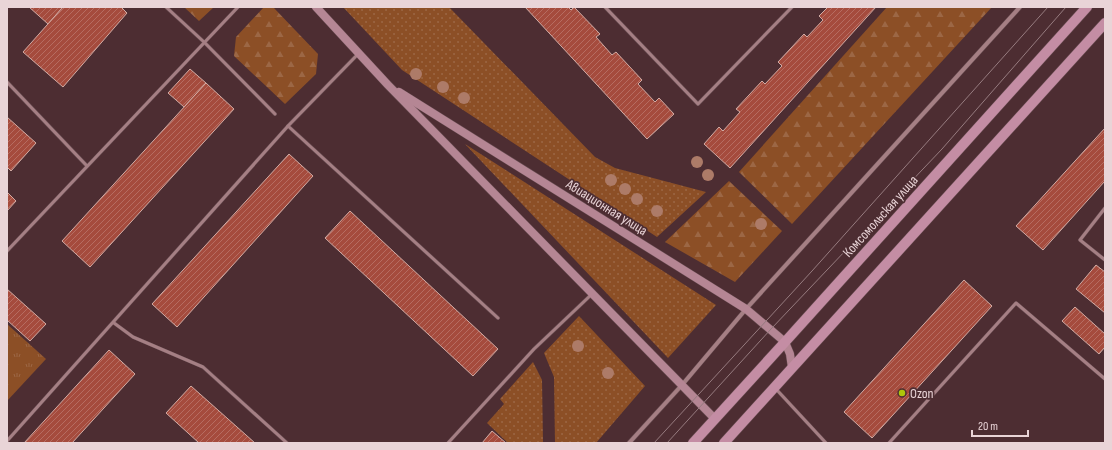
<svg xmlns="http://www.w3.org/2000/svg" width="1112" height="450" font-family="'Sofia Sans Condensed',sans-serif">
<defs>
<pattern id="grass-dots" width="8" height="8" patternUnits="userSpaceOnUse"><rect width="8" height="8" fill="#8c4f26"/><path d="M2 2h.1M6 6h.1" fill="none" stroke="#9c6745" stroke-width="1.8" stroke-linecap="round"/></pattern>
<pattern id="forest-firs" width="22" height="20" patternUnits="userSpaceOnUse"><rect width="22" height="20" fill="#8c4f26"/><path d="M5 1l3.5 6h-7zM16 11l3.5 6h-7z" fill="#9c6745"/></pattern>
<pattern id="park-tufts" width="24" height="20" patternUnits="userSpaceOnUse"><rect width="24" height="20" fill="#8c4f26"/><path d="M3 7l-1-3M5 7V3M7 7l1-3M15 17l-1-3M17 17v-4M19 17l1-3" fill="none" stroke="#9c6745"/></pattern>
<pattern id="building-hatch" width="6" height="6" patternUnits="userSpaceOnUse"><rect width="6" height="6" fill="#a54b3d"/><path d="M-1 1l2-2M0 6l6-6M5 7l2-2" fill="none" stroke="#b66c61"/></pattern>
</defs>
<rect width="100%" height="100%" fill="#4d2d32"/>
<g fill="url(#grass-dots)">
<polygon points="343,7 449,7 595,157 615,168 706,192 657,237 402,70"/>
<polygon points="465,144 716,305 668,358"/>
<polygon points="579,316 645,386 596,443 555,443 554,377 544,353"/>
<polygon points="533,362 542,380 543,443 508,443 487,423 504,404 500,399"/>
</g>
<g fill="url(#forest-firs)">
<polygon points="184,7 214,7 199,21"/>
<polygon points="264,7 273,7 318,54 316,74 285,104 234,56 236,37"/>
<polygon points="887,7 992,7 792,224 739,172"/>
<polygon points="729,181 782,231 735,282 665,242"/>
</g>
<polygon fill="url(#park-tufts)" points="7,324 46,359 7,401"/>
<g fill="url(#building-hatch)" stroke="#d2aba4">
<polygon points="29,7 63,7 48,24"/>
<polygon points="63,7 121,7 127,13 63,87 23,52"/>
<polygon points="525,7 568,7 571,10 574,7 600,34 596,37 612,55 616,52 642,80 638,84 655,102 659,98 674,114 647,139"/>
<polygon points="828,7 876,7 730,168 704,144 719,127 723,131 740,112 736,109 762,81 765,84 782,66 778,62 804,34 807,37 823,20 819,16"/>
<polygon points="190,69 206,83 184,107 168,93"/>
<polygon points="206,83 234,109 90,267 62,241"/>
<polygon points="7,117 36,143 11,171 7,167"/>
<polygon points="1105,128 1105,181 1043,250 1016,226"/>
<polygon points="289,154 313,176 177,327 152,304"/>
<polygon points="7,192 16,201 7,211"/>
<polygon points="350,211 498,349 473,376 325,238"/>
<polygon points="1096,265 1105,272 1105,313 1076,289"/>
<polygon points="964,280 992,306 872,438 844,412"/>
<polygon points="7,289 46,324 30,341 7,320"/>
<polygon points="1075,307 1105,334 1105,347 1099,354 1062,321"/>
<polygon points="109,350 135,374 72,443 24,443"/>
<polygon points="191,386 255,443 199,443 166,413"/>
<polygon points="492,431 506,443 482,443"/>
</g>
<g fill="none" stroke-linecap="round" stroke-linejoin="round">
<defs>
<g id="service">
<polyline points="166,7 204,42 275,114"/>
<polyline points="605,7 698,104 792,7"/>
<polyline points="7,82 87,166"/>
<polyline points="288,126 498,318"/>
<polyline points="1105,208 1080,240 1105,260"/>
<polyline points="7,251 238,7"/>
<polyline points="114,323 133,337 203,367 287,443"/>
<polyline points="776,389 826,443"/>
<polyline points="7,441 288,126 359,53"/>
<polyline points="448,443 534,349 592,294"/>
<polyline points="889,443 1016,303 1105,379"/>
</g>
<polyline id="minor" points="629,443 682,385 746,309 1020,7"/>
<g id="secondary">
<polyline points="316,7 388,85 715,419"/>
<polyline points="399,92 746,309 785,342 790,354 792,368"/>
</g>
<g id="primary">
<polyline points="693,443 785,342 1087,7"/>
<polyline points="724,443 1105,23"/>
</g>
</defs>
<use href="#service" stroke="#654a4f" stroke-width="4"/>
<use href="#minor" stroke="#654a4f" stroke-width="5"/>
<use href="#secondary" stroke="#654a4f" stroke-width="9"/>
<use href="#primary" stroke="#654a4f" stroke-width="11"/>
<use href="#service" stroke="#a57f84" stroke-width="3"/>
<use href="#minor" stroke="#a57f84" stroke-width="4"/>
<use href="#secondary" stroke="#b58694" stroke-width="8"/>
<use href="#primary" stroke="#c48da4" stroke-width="10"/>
<g stroke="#967b7f" stroke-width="1">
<polyline points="654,443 812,271 1048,7"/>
<polyline points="667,443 771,329 942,149 1066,7"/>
</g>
</g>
<g fill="#ad7b68">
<circle cx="416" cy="74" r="6"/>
<circle cx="443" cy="87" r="6"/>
<circle cx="464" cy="98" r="6"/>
<circle cx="697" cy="162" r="6"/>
<circle cx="708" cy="175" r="6"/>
<circle cx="611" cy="180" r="6"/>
<circle cx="625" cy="189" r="6"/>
<circle cx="637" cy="199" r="6"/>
<circle cx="657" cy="211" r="6"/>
<circle cx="761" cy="224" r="6"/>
<circle cx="578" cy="346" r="6"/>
<circle cx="608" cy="373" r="6"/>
</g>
<circle fill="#aec60a" stroke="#4d2d32" stroke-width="1.5" cx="902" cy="393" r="4"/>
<g text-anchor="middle" stroke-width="3.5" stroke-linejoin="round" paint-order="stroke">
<g font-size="14" fill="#e9d4d7" stroke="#4d2d32">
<text transform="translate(607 207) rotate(32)" y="5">Авиационная улица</text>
<text transform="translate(880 216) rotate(-48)" y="5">Комсомольская улица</text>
</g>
<g font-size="14" fill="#e9d4d7" stroke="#4d2d32" text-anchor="start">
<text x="910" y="398">Ozon</text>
</g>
</g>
<rect width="1112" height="450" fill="none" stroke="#e9d4d7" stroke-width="16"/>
<path d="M972 430v6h56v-6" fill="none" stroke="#e9d4d7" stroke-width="2"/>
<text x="978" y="430" font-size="12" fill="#e9d4d7" stroke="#4d2d32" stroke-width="3" paint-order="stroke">20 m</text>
</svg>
